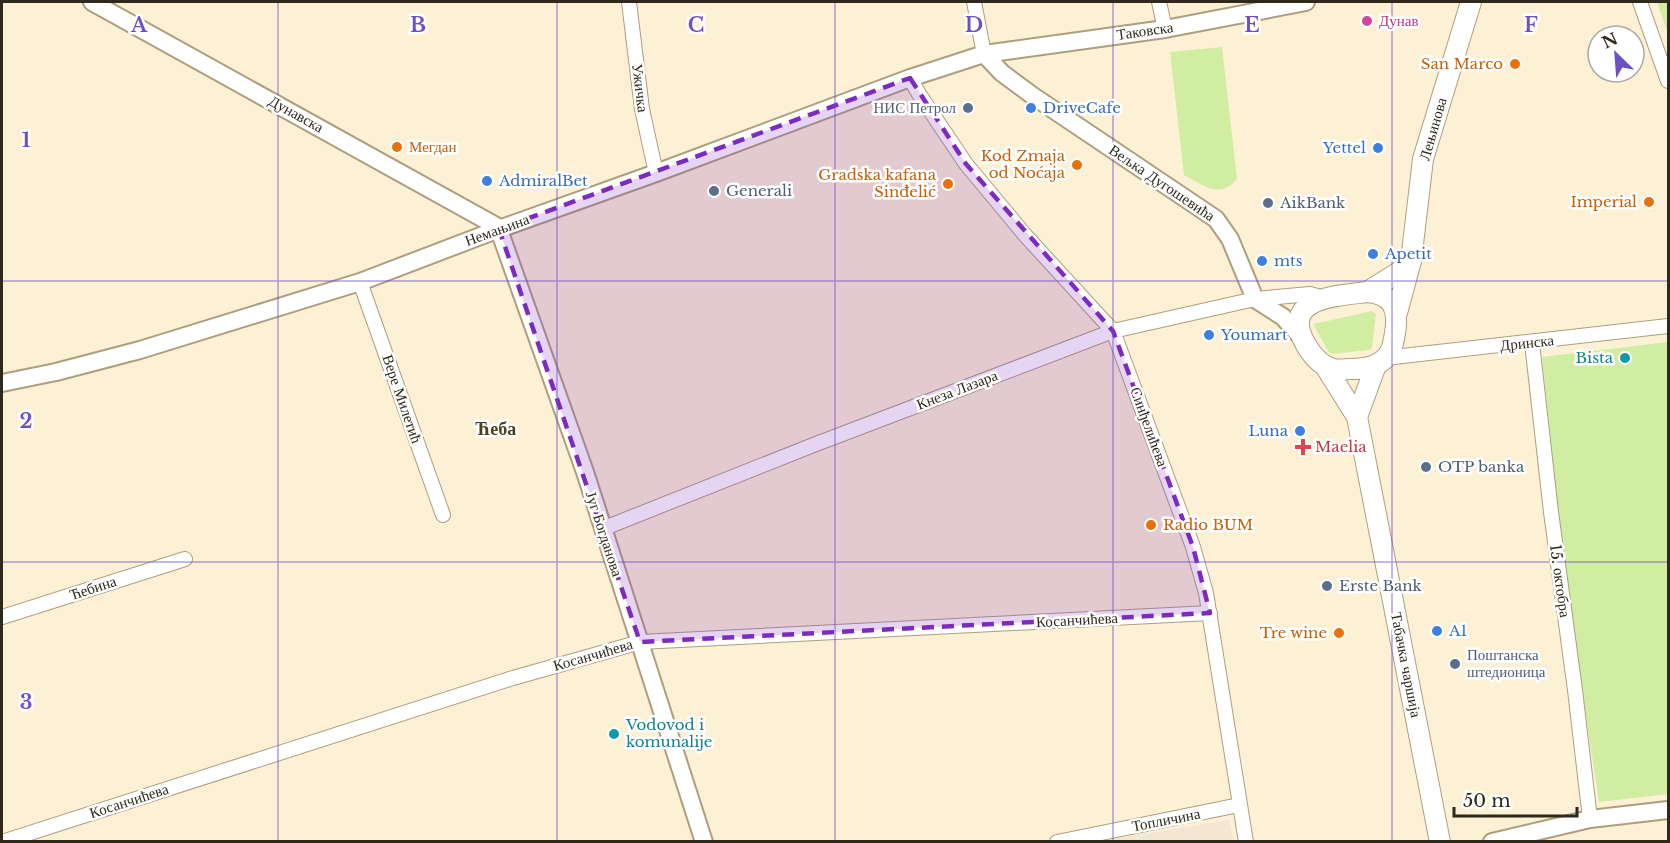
<svg xmlns="http://www.w3.org/2000/svg" width="1670" height="843" font-family="'Libre Baskerville',serif">
<rect width="100%" height="100%" fill="#fdf1d5"/>
<polygon fill="#f3e6d2" points="1229,820 1234,841 1100,841"/>
<g fill="#d0eda2">
<polygon points="1657,2 1668,2 1668,34"/>
<path d="M 1222,47 L 1237,179 C 1219,200 1204,185 1184,175 L 1170,52 Z"/>
<polygon points="1372,311 1376,314 1372,348 1369,350 1332,354 1329,352 1314,326 1314,324"/>
<polygon points="1668,342 1668,794 1599,802 1567,592 1542,357"/>
</g>
<g fill="none" stroke-linecap="round" stroke-linejoin="round">
<defs>
<g id="minor">
<polyline points="629,2 642,109 656,173"/>
<polyline points="974,2 984,54"/>
<polyline points="1159,2 1165,29"/>
<polyline points="1640,2 1668,81"/>
<polyline points="910,78 919,94 966,164 1025,235 1113,331 1193,547 1206,593 1246,842"/>
<polyline points="360,282 443,515"/>
<polyline points="1532,343 1551,512 1575,690 1590,819"/>
<polyline points="1385,358 1668,326"/>
<polyline points="602,529 816,444 1113,331 1255,299 1310,294 1324,298"/>
<polyline points="2,617 185,559"/>
<polyline points="2,842 513,678 640,642 1210,613"/>
<polyline points="1057,842 1239,805"/>
</g>
<g id="tertiary">
<polyline points="92,2 498,227 585,472 704,842"/>
<polyline points="984,54 1002,73 1033,96 1216,219 1230,239 1255,299 1283,317 1304,340"/>
<polyline points="2,383 56,372 140,350 360,282 499,229 656,173 910,78 984,54 1165,29 1306,2"/>
<polyline points="1492,842 1590,819 1668,810"/>
</g>
<g id="secondary">
<path d="M 1367,292 C 1393,294 1399,309 1395,333 C 1393,344 1392,354 1382,361 C 1373,368 1362,369 1351,369 C 1345,369 1339,370 1333,369 C 1321,366 1312,355 1306,345 C 1279,298 1335,296 1367,292 Z"/>
<polyline points="1367,292 1399,272 1411,261"/>
<polyline points="1397,313 1411,261 1423,159 1471,2"/>
<polyline points="1325,366 1357,417 1440,842"/>
<polyline points="1357,417 1376,365"/>
</g>
</defs>
<use href="#minor" stroke="#ad9f7e" stroke-width="16"/>
<use href="#tertiary" stroke="#ad9f7e" stroke-width="20"/>
<use href="#secondary" stroke="#ad9f7e" stroke-width="22"/>
<use href="#minor" stroke="#fff" stroke-width="14"/>
<use href="#tertiary" stroke="#fff" stroke-width="16"/>
<use href="#secondary" stroke="#fff" stroke-width="20"/>
</g>
<path fill="#7b2cbf" fill-opacity="0.2" stroke="#7b2cbf" stroke-width="4.5" stroke-dasharray="12 8" stroke-linejoin="round" d="M 910,78 L 966,164 L 1113,331 L 1193,547 L 1210,613 L 640,642 L 499,229 Z"/>
<path fill="none" stroke="#6d4fc8" stroke-width="1.5" stroke-opacity="0.55" d="M 278,2 L 278,842M 557,2 L 557,842M 835,2 L 835,842M 1113,2 L 1113,842M 1392,2 L 1392,842M 2,281 L 1668,281M 2,562 L 1668,562"/>
<circle fill="#d1479c" stroke="#fff" stroke-width="2" cx="1367" cy="21" r="6"/>
<g fill="#e8710a" stroke="#fff" stroke-width="2">
<circle cx="1515" cy="64" r="6"/>
<circle cx="397" cy="147" r="6"/>
<circle cx="1077" cy="165" r="6"/>
<circle cx="948" cy="184" r="6"/>
<circle cx="1649" cy="202" r="6"/>
<circle cx="1151" cy="525" r="6"/>
<circle cx="1339" cy="633" r="6"/>
</g>
<g fill="#5c6f8a" stroke="#fff" stroke-width="2">
<circle cx="968" cy="108" r="6"/>
<circle cx="714" cy="191" r="6"/>
<circle cx="1268" cy="203" r="6"/>
<circle cx="1426" cy="467" r="6"/>
<circle cx="1327" cy="586" r="6"/>
<circle cx="1455" cy="664" r="6"/>
</g>
<g fill="#3f7fe0" stroke="#fff" stroke-width="2">
<circle cx="1031" cy="108" r="6"/>
<circle cx="1378" cy="148" r="6"/>
<circle cx="487" cy="181" r="6"/>
<circle cx="1373" cy="254" r="6"/>
<circle cx="1262" cy="261" r="6"/>
<circle cx="1209" cy="335" r="6"/>
<circle cx="1300" cy="431" r="6"/>
<circle cx="1437" cy="631" r="6"/>
</g>
<g fill="#0f9aa8" stroke="#fff" stroke-width="2">
<circle cx="1625" cy="358" r="6"/>
<circle cx="614" cy="734" r="6"/>
</g>
<path fill="#e0444e" stroke="#fff" stroke-width="2" d="M1300 438h6v6h6v6h-6v6h-6v-6h-6v-6h6z"/>
<g text-anchor="middle" stroke-width="5" stroke-linejoin="round" paint-order="stroke">
<g font-size="15" fill="#b23c85" stroke="#fff" text-anchor="start">
<text x="1379" y="26">Дунав</text>
</g>
<g font-size="15" fill="#2f291c" stroke="#fff">
<text transform="translate(1145 31) rotate(-8)" y="5">Таковска</text>
<text transform="translate(640 88) rotate(83)" y="5">Ужичка</text>
<text transform="translate(296 114) rotate(29)" y="5">Дунавска</text>
<text transform="translate(1433 129) rotate(-74)" y="5">Лењинова</text>
<text transform="translate(1162 183) rotate(34)" y="5">Вељка Дугошевића</text>
<text transform="translate(497 230) rotate(-20)" y="5">Немањина</text>
<text transform="translate(1527 343) rotate(-6)" y="5">Дринска</text>
<text transform="translate(957 390) rotate(-21)" y="5">Кнеза Лазара</text>
<text transform="translate(402 399) rotate(71)" y="5">Вере Милетић</text>
<text transform="translate(1149 427) rotate(70)" y="5">Синђелићева</text>
<text transform="translate(604 534) rotate(72)" y="5">Југ Богданова</text>
<text transform="translate(1560 581) rotate(82)" y="5">15. октобра</text>
<text transform="translate(93 588) rotate(-18)" y="5">Ћебина</text>
<text transform="translate(1077 620) rotate(-3)" y="5">Косанчићева</text>
<text transform="translate(593 655) rotate(-16)" y="5">Косанчићева</text>
<text transform="translate(1406 665) rotate(79)" y="5">Табачка чаршија</text>
<text transform="translate(129 801) rotate(-18)" y="5">Косанчићева</text>
<text transform="translate(1166 820) rotate(-11)" y="5">Топличина</text>
</g>
<g font-size="15" fill="#c56008" stroke="#fff" text-anchor="end">
<text x="1503" y="69">San Marco</text>
<text x="409" y="152" text-anchor="start">Мегдан</text>
<text x="1065" y="161">Kod Zmaja<tspan x="1065" dy="17">od Noćaja</tspan></text>
<text x="936" y="180">Gradska kafana<tspan x="936" dy="17">Sinđelić</tspan></text>
<text x="1637" y="207">Imperial</text>
<text x="1163" y="530" text-anchor="start">Radio BUM</text>
<text x="1327" y="638">Tre wine</text>
</g>
<g font-size="15" fill="#4e5e75" stroke="#fff" text-anchor="start">
<text x="956" y="113" text-anchor="end">НИС Петрол</text>
<text x="726" y="196">Generali</text>
<text x="1280" y="208">AikBank</text>
<text x="1438" y="472">OTP banka</text>
<text x="1339" y="591">Erste Bank</text>
<text x="1467" y="660">Поштанска<tspan x="1467" dy="17">штедионица</tspan></text>
</g>
<g font-size="15" fill="#366cbe" stroke="#fff" text-anchor="start">
<text x="1043" y="113">DriveCafe</text>
<text x="1366" y="153" text-anchor="end">Yettel</text>
<text x="499" y="186">AdmiralBet</text>
<text x="1385" y="259">Apetit</text>
<text x="1274" y="266">mts</text>
<text x="1221" y="340">Youmart</text>
<text x="1288" y="436" text-anchor="end">Luna</text>
<text x="1449" y="636">A1</text>
</g>
<g font-size="15" fill="#0d838f" stroke="#fff" text-anchor="end">
<text x="1613" y="363">Bista</text>
<text x="626" y="730" text-anchor="start">Vodovod i<tspan x="626" dy="17">komunalije</tspan></text>
</g>
<g font-size="15" fill="#be3a42" stroke="#fff" text-anchor="start">
<text x="1315" y="452">Maelia</text>
</g>
<g font-size="18" font-weight="bold" fill="#4c4022" stroke="#fff">
<text x="496" y="435">Ћеба</text>
</g>
</g>
<g font-size="20" text-anchor="middle" font-weight="bold" fill="#6d4fc8" stroke="#fff" stroke-width="5" stroke-linejoin="round" paint-order="stroke">
<text x="139" y="32">A</text>
<text x="418" y="32">B</text>
<text x="696" y="32">C</text>
<text x="974" y="32">D</text>
<text x="1252" y="32">E</text>
<text x="1531" y="32">F</text>
<text x="26" y="147">1</text>
<text x="26" y="428">2</text>
<text x="26" y="709">3</text>
</g>
<rect width="1670" height="843" fill="none" stroke="#2f291c" stroke-width="6"/>
<g transform="translate(1616 54) rotate(335)"><circle r="28" fill="#ffffff" stroke="#aca9a4" stroke-width="1.5"/>
<path d="M0-4.5L10 22L0 15L-10 22Z" fill="#6d4fc8"/>
<text y="-9" font-size="16" font-weight="bold" text-anchor="middle" fill="#2f291c">N</text>
</g>
<path d="M1454 807v9h123v-9" fill="none" stroke="#2f291c" stroke-width="3"/>
<text x="1463" y="807" font-size="18" fill="#2f291c" stroke="#ffffff" stroke-width="4.5" paint-order="stroke">50 m</text>
</svg>
